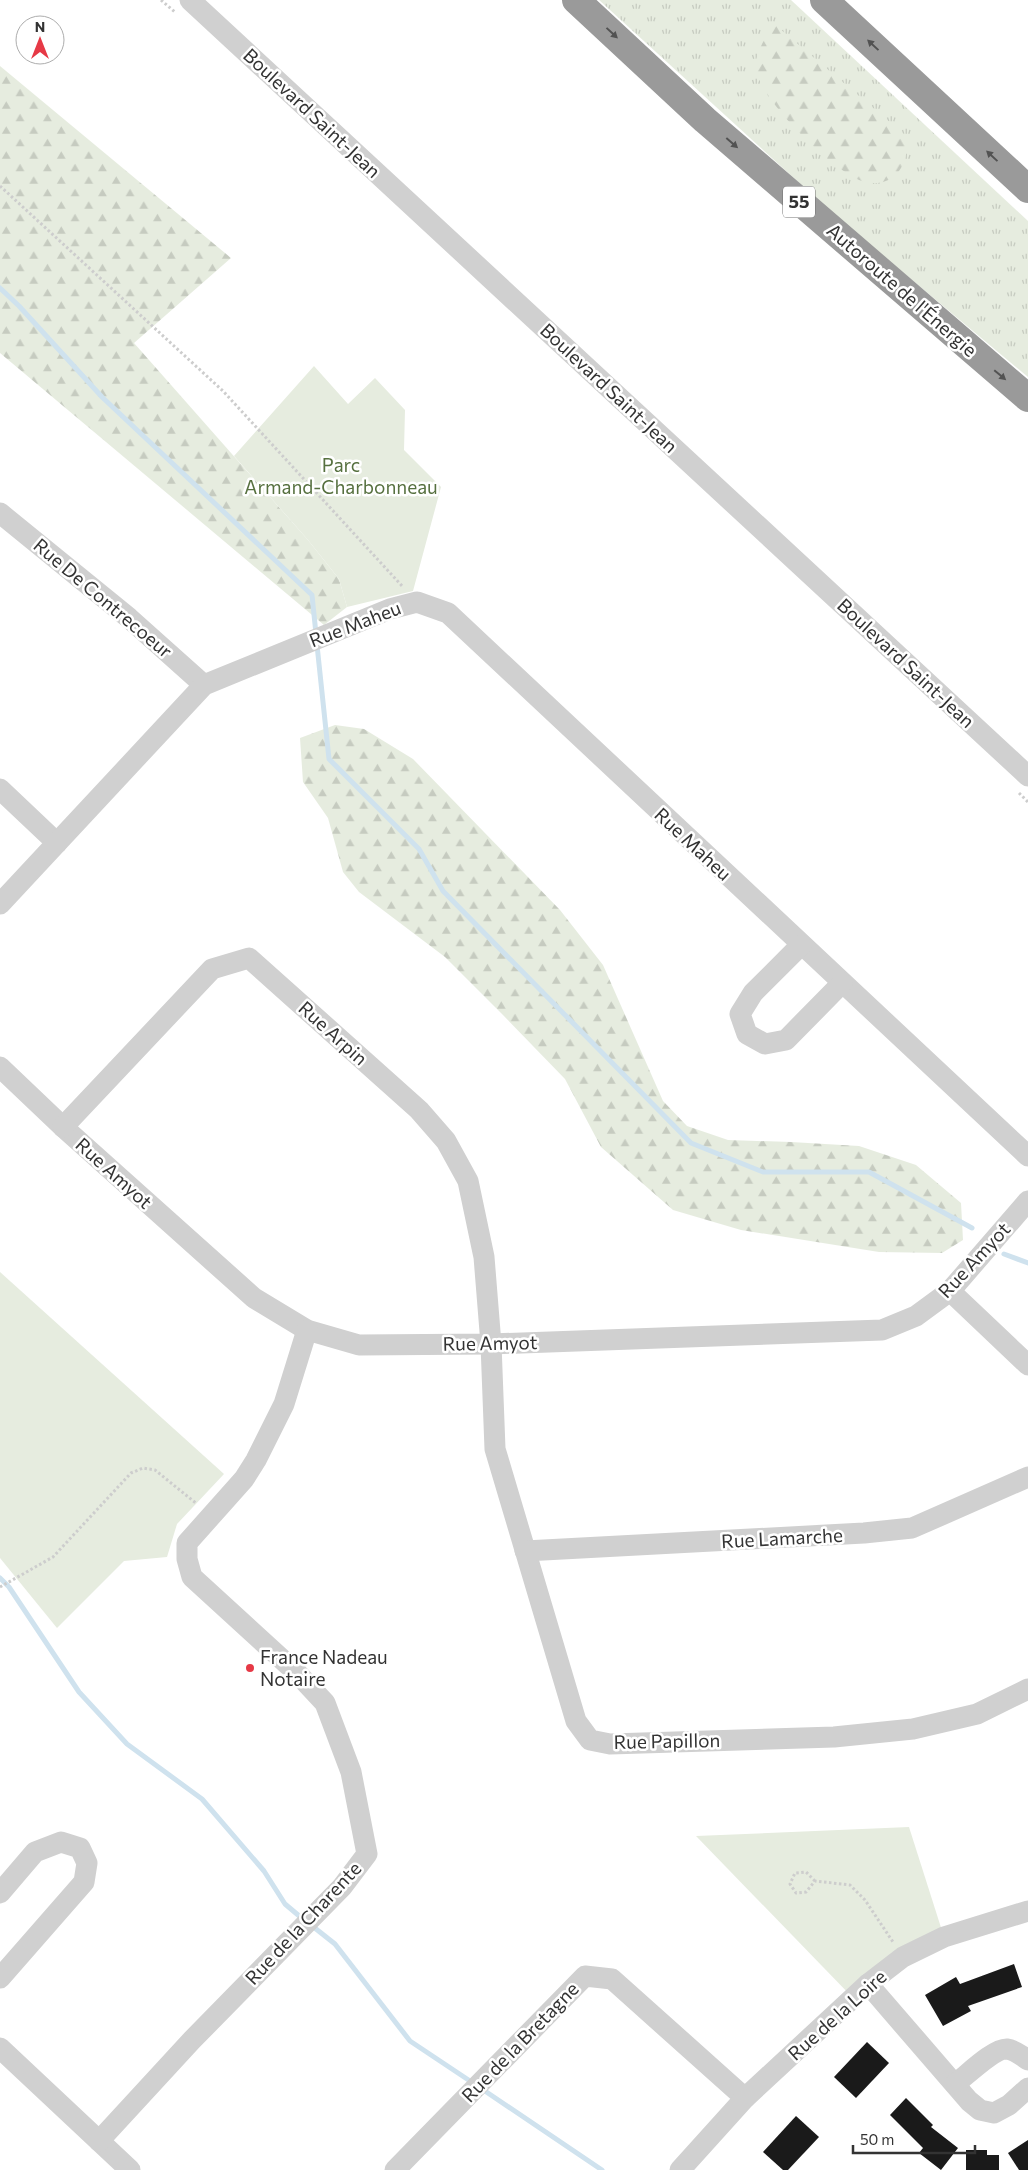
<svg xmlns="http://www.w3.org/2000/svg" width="1028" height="2170" font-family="Commissioner,sans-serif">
<defs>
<pattern id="grass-tufts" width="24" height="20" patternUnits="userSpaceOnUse" patternTransform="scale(1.25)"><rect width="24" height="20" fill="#e6ecdf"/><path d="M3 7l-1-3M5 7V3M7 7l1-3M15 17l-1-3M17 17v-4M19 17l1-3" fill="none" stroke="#c6cbc0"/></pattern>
<pattern id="forest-firs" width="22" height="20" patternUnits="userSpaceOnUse" patternTransform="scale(1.25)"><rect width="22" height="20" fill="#e6ecdf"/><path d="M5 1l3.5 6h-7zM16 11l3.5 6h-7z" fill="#c6cbc0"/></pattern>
</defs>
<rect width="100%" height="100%" fill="#fff"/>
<polygon fill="url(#grass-tufts)" points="599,0 791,0 1028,221 1028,377 832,213"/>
<g fill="url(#forest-firs)">
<path d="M 773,23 L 905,135 C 908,148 907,160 899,171 C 891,182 877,185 865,182 C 836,175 759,99 756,69 C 754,53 767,37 773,23 Z"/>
<polygon points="0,66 231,258 134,343 308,540 339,579 347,607 324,625 0,353"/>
<polygon points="335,725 364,729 413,759 560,910 603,965 663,1101 687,1126 728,1140 791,1142 859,1146 916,1165 961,1203 963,1240 942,1253 879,1252 741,1230 673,1210 601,1147 565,1079 502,1014 445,957 359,892 343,872 328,818 303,782 300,738"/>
</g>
<g fill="#e6ecdf">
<polygon points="314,366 348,404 375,378 405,410 404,450 441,487 413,591 347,607 339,579 308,540 234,456"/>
<polygon points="0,1272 224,1474 177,1524 167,1557 124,1561 57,1628 0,1558"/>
<polygon points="909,1827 944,1937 853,1998 696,1836"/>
</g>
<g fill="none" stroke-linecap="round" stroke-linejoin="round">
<g stroke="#cfe2ee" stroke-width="5">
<polyline points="0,288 19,306 102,397 312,595 316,634"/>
<polyline points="317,645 329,759 419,849 443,891 691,1143 763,1172 869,1172 972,1228"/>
<polyline points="1004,1254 1028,1263"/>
<polyline points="0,1578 9,1587 79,1692 127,1744 202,1799 264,1871 285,1904 304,1920"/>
<polyline points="311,1925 335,1944 410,2041 473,2083"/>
<polyline points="482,2089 602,2170"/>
</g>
</g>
<g fill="#1a1a1a">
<polygon points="1014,1964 1022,1987 968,2006 971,2011 943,2026 925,1995 956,1977 960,1984"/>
<polygon points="867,2042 889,2063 856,2098 834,2077"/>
<polygon points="906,2098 933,2125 931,2127 958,2148 941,2170 919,2153 923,2148 890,2115"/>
<polygon points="796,2116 819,2137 788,2170 783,2170 763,2152"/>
<polygon points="1028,2140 1028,2170 1019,2170 1008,2153"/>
<polygon points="966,2150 987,2150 987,2155 999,2155 999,2170 966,2170"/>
</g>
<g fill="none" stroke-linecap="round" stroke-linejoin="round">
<g stroke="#cdcdcd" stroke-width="3" stroke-dasharray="2.5 2.5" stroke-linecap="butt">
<polyline points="161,0 176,13"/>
<polyline points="0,186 223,391 403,587"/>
<polyline points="1019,793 1028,802"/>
<polyline points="0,1587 53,1557 131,1473 143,1468 155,1470 197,1504"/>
<polyline points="815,1881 806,1872 795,1873 790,1884 796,1893 806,1892 815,1881 850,1885 865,1900 893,1942"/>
</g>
<g stroke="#d0d0d0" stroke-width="21">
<polyline points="190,0 1028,776"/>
<polyline points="0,513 129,618 204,685"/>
<polyline points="0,789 57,843"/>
<polyline points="0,904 204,685 390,609 417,602 448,613 1028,1156"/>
<polyline points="801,945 753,993 740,1014 747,1034 765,1044 786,1040 842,983"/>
<polyline points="0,1067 63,1127 254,1298 307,1330 359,1345 491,1344 882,1330 916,1316 950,1291 1028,1201"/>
<polyline points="63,1127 212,969 249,958 419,1110 446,1141 468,1181 484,1257 491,1344 495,1449 576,1721 590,1740 610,1744 834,1737 913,1729 977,1714 1028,1689"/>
<polyline points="950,1291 1028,1365"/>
<polyline points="525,1551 864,1533 912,1528 1028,1477"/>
<polyline points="0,1893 35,1852 61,1842 80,1848 87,1863 84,1882 0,1978"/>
<polyline points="868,1984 969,2101 980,2110 994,2113 1009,2105 1028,2088"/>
<polyline points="0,2048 130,2170"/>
<path d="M 955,2084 C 966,2076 994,2048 1007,2049 C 1015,2050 1022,2056 1028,2060"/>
<polyline points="99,2141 192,2040 342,1887 367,1854 351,1772 325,1703 297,1673 192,1577 187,1559 187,1543 244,1479 256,1460 284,1404 307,1330"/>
<polyline points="395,2170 585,1976 612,1979 745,2098"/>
<polyline points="680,2170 745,2098 868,1984 903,1957 944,1937 1028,1911"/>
</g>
<g stroke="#9a9a9a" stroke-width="28">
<polyline points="576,0 705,120 1028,398"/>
<polyline points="824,0 1028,189"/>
</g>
</g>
<defs><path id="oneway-solid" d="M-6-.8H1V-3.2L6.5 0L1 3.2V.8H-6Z" transform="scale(1.25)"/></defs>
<g fill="#525252">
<use href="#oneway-solid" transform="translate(612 33) rotate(43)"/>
<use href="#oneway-solid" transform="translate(873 45) rotate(-137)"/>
<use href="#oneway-solid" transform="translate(732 143) rotate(41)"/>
<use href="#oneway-solid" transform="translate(992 156) rotate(-137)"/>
<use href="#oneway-solid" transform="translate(1000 375) rotate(40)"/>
</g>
<circle fill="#e63946" stroke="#fff" stroke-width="2" cx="250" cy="1668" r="5"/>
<g text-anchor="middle" stroke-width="5" stroke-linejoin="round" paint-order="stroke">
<rect fill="#fff" stroke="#707070" stroke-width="1" x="783" y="186.5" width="32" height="31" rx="4"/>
<g font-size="18" font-weight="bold" fill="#333">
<text x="799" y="208">55</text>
</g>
<g font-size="19" fill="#333" stroke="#fff">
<text transform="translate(312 113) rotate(43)" y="7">Boulevard Saint-Jean</text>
<text transform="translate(902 290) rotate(41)" y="7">Autoroute de l'Énergie</text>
<text transform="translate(609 388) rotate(43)" y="7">Boulevard Saint-Jean</text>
<text transform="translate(103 598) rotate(40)" y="7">Rue De Contrecoeur</text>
<text transform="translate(355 624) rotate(-21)" y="7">Rue Maheu</text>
<text transform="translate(906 663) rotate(43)" y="7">Boulevard Saint-Jean</text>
<text transform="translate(693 844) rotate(43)" y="7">Rue Maheu</text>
<text transform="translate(333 1033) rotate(42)" y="7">Rue Arpin</text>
<text transform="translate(114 1173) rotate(42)" y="7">Rue Amyot</text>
<text transform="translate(974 1260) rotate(-47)" y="7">Rue Amyot</text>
<text transform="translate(490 1343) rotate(-1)" y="7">Rue Amyot</text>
<text transform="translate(782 1538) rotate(-3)" y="7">Rue Lamarche</text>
<text transform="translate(667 1741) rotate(-1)" y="7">Rue Papillon</text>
<text transform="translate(303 1923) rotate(-47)" y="7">Rue de la Charente</text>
<text transform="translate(837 2015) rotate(-42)" y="7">Rue de la Loire</text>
<text transform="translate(520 2042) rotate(-46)" y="7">Rue de la Bretagne</text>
</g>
<g font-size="19" fill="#56703f" stroke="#fff">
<text x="341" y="472">Parc<tspan x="341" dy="22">Armand-Charbonneau</tspan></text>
</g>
<g font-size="19" fill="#333" stroke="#fff" text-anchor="start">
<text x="260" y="1664">France Nadeau<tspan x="260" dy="22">Notaire</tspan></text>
</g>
</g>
<g transform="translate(40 40)"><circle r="24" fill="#ffffff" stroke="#adadad"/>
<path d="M0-4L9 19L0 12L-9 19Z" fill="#e63946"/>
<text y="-8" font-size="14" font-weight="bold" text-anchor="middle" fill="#333333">N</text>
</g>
<path d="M853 2145v8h122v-8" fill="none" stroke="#333333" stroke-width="2.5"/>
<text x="860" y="2145" font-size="15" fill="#333333" stroke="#ffffff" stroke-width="4" paint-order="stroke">50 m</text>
</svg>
